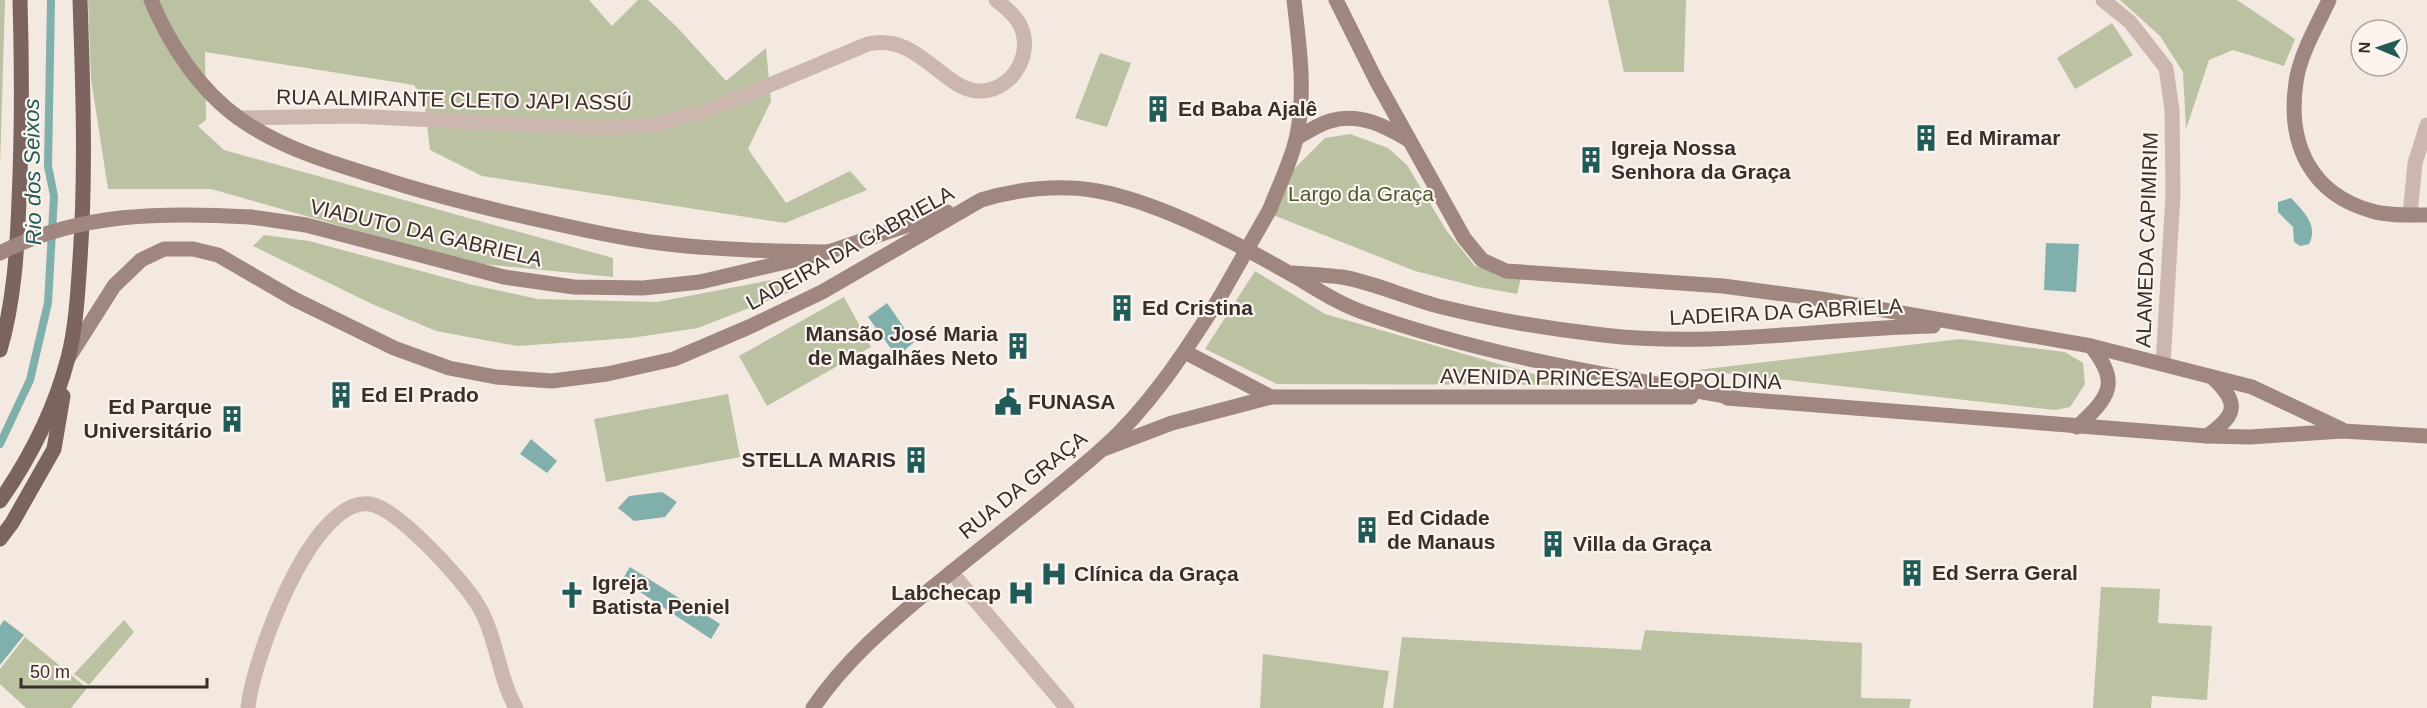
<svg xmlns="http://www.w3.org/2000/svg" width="2427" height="708" font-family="Arial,sans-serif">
<rect width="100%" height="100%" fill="#f3e9e1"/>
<g fill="#bbc2a1">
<polygon points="0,0 5,0 0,167"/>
<polygon points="88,0 589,0 612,26 638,0 648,0 677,27 726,81 766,48 771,101 748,149 786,203 850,171 867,190 785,223 482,176 430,150 424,100 414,85 205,52 206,120 198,126 224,150 613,258 613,277 472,263 211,189 108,189 91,79"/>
<polygon points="1608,0 1686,0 1684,72 1624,72"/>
<polygon points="2120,0 2237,0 2295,39 2284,66 2233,50 2209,60 2186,129 2183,72 2160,36"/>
<polygon points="2112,23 2133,55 2075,89 2057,58"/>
<polygon points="1100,53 1131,63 1107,127 1075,118"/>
<polygon points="1350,134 1388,148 1407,165 1446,230 1475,266 1521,278 1517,294 1478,287 1415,271 1273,215 1291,172 1325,138"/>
<polygon points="264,235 309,241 473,285 538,299 657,302 787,277 793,291 698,328 631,338 517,346 436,331 372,304 253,246"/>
<polygon points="1255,271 1325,314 1572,385 1277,384 1205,349"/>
<polygon points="844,297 871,347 767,406 739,356"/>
<polygon points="1960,339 2065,352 2083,363 2085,384 2070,407 2055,410 1697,370"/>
<polygon points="728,394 740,457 606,482 594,419"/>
<polygon points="2101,587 2160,589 2158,623 2212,626 2207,700 2152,696 2151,708 2093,708"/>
<polygon points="124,620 134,632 89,685 74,674"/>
<polygon points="1645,630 1862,643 1861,698 1911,699 1909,708 1393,708 1402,637 1641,650"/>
<polygon points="25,637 87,688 71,708 26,708 0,684 0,669"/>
<polygon points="1263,654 1389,671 1383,708 1260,708"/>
</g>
<g fill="#81afac">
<path d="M 2291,198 C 2303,211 2319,225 2309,244 L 2300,246 L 2294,242 L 2293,227 L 2278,212 L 2278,202 Z"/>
<polygon points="2046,243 2079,244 2076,292 2044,290"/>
<polygon points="887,303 914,342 897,357 868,317"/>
<polygon points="531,439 557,461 547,473 520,454"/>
<polygon points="662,492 677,502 665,517 634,521 618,508 629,496"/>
<polygon points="630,567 720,624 711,639 622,580"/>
<polygon points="4,620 24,635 0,665 0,626"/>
</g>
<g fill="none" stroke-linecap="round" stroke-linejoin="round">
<polyline stroke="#81afac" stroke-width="8" points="0,444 30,380 48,303 54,196 48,166 51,0"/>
<g stroke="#cbb7ad" stroke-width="15">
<polyline points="2103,0 2130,22 2166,68 2172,110 2173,195 2163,364"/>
<path d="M 238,118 L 352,116 L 605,128 L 656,124 L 707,111 L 868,44 C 920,32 944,94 983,91 C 1014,89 1035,51 1019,23 C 1014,14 1004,6 996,0"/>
<polyline points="2410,215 2415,163 2427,125"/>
<polyline points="951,572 1067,708"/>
<path d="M 248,708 C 252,663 311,496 370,504 C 397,508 461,578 476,602 C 497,634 498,677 516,708"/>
</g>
<g stroke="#9f867e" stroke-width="15">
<path d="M 151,0 C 169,44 200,91 240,119 C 281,148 329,162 377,177 C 435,196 493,210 553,223 C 588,231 624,239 660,243 C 716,250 772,251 828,252"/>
<polyline points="1336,0 1376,80 1464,238 1482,260 1506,271 1723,286 1821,299 2091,346 2252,387 2341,429"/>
<path d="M 2329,0 C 2317,26 2300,54 2296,82 C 2287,143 2310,194 2372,211 C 2389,216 2409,215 2427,215"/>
<path d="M 1297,138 C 1307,132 1319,124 1330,121 C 1359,112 1385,126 1409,140"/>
<path d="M 1270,209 C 1279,185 1292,160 1297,135 C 1306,90 1299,45 1294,0"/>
<polyline points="251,217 306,225 504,277 574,287 643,288 700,282 828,252 947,212"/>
<path d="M 1293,273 C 1309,274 1326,275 1342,277 C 1376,283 1409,299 1442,307 C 1495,320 1549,329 1603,335 C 1714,348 1822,328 1933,326"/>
<polyline points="1185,352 1271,397"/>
<path d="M 69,357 L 114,286 L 141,260 L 164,249 L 193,249 L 218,255 L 294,299 L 394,348 L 449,368 L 496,377 L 552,381 L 607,374 L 674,359 L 749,327 L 822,292 L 981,200 C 1010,191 1040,187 1070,188 C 1135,189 1233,241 1289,273 C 1314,287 1338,304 1365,313 C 1486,356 1611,376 1737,398"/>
<polyline points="1727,398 2207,436 2250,437 2343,431 2427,436"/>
<path d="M 2077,427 C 2109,397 2121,384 2091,346"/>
<path d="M 2207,436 C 2237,415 2240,403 2212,377"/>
<polyline points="1101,450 1172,423 1271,397 1691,397"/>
<path d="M 813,708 C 844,662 885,627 927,592 C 984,545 1044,500 1100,451 C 1149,408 1185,352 1220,297"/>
</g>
<g stroke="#7b645d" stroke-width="15">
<path d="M 0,350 C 14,302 17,252 19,201 C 22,134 22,67 20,0"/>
<path d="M 0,501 C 30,458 55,408 68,358 C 76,328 78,290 80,259 C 86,173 83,86 80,0"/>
<polyline points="0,539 12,523 54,449 63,396"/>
</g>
<g stroke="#9f867e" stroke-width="15">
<path d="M 0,253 C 79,212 165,212 251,217"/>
<polyline points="1220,297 1270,209"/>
</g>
</g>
<defs>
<symbol id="building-bare" viewBox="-9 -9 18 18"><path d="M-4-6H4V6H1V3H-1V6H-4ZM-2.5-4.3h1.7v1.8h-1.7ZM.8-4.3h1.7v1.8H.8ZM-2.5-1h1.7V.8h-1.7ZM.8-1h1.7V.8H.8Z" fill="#215b58" stroke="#faf3ee" stroke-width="2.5" paint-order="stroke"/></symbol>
<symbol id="civic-bare" viewBox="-9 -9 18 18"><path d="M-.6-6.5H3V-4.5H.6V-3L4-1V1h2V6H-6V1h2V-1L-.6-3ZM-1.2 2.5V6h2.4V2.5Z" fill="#215b58" stroke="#faf3ee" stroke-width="2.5" paint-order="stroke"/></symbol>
<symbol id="hospital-bare" viewBox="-9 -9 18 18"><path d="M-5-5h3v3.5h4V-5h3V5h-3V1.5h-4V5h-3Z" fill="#215b58" stroke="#faf3ee" stroke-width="2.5" paint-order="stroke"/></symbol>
<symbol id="church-bare" viewBox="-9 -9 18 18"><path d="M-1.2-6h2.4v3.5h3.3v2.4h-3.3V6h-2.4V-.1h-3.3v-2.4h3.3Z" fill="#215b58" stroke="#faf3ee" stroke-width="2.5" paint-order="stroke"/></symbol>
</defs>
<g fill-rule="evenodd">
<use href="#building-bare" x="1139" y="90" width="38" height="38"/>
<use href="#building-bare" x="1907" y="119" width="38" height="38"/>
<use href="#building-bare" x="1572" y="141" width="38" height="38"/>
<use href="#building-bare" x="1103" y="289" width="38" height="38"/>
<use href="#building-bare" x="999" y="327" width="38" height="38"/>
<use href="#building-bare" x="322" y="376" width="38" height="38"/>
<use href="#civic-bare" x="989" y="383" width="38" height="38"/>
<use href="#building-bare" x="213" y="400" width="38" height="38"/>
<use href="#building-bare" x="897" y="441" width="38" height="38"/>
<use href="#building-bare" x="1348" y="511" width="38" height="38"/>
<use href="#building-bare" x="1534" y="525" width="38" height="38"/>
<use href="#building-bare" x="1893" y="554" width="38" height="38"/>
<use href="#hospital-bare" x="1035" y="555" width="38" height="38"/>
<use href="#hospital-bare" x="1002" y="574" width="38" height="38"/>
<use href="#church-bare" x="553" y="576" width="38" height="38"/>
</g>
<g text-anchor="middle" stroke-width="4.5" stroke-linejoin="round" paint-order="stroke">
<g font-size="21" fill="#3a2e2b" stroke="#faf3ee">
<text transform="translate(454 100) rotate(1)" y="7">RUA ALMIRANTE CLETO JAPI ASSÚ</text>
<text transform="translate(426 233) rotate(13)" y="7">VIADUTO DA GABRIELA</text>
<text transform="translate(2147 240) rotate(-88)" y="7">ALAMEDA CAPIMIRIM</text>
<text transform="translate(850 248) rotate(-29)" y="7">LADEIRA DA GABRIELA</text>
<text transform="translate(1786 312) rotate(-3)" y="7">LADEIRA DA GABRIELA</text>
<text transform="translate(1611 379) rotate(1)" y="7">AVENIDA PRINCESA LEOPOLDINA</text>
<text transform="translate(1023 485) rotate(-39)" y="7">RUA DA GRAÇA</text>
</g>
<g font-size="21" font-weight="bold" fill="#3a2e2b" stroke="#faf3ee" text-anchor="start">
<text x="1178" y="116">Ed Baba Ajalê</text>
<text x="1946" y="145">Ed Miramar</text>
<text x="1611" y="155">Igreja Nossa<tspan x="1611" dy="24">Senhora da Graça</tspan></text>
<text x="1142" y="315">Ed Cristina</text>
<text x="998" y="341" text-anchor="end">Mansão José Maria<tspan x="998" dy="24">de Magalhães Neto</tspan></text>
<text x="361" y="402">Ed El Prado</text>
<text x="1028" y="409">FUNASA</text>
<text x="212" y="414" text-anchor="end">Ed Parque<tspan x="212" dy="24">Universitário</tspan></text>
<text x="896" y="467" text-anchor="end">STELLA MARIS</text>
<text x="1387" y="525">Ed Cidade<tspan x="1387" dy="24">de Manaus</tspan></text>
<text x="1573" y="551">Villa da Graça</text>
<text x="1932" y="580">Ed Serra Geral</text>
<text x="1074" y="581">Clínica da Graça</text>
<text x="592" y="590">Igreja<tspan x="592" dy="24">Batista Peniel</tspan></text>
<text x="1001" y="600" text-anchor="end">Labchecap</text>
</g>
<g font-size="21" fill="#4d5830" stroke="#faf3ee">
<text x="1361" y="201">Largo da Graça</text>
</g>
<g font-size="22" font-style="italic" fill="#215b58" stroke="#faf3ee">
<text transform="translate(32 172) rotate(-91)" y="8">Rio dos Seixos</text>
</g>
</g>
<g transform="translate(2379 48) rotate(272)"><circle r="28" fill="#faf3ee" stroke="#ada4a0" stroke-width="1.5"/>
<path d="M0-4.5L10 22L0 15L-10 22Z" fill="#215b58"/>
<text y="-9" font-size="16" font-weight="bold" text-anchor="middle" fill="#3a2e2b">N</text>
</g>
<path d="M21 678v9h186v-9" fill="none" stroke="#3a2e2b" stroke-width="3"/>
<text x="30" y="678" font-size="18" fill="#3a2e2b" stroke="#faf3ee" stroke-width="4.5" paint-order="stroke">50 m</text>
</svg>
